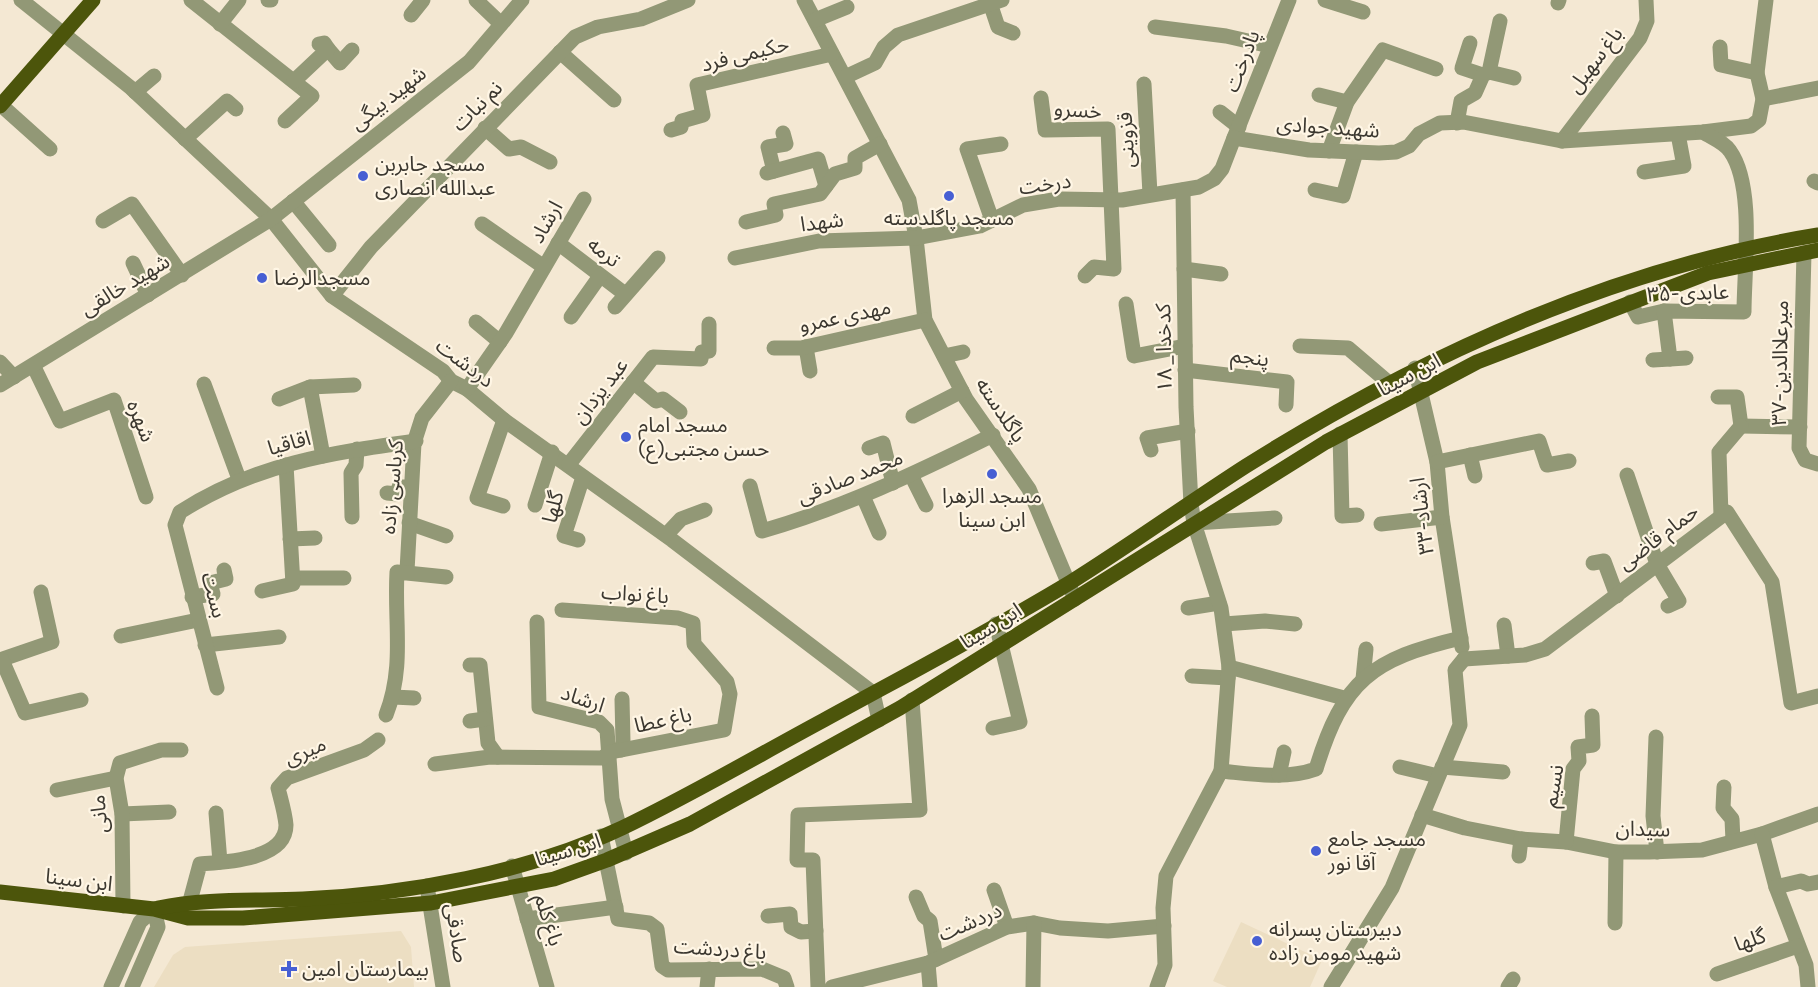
<svg xmlns="http://www.w3.org/2000/svg" width="1818" height="987" font-family="Commissioner,'Noto Sans Arabic',sans-serif">
<rect width="100%" height="100%" fill="#f4e8d3"/>
<g fill="#ecdec2">
<polygon points="1241,922 1322,960 1310,987 1227,987 1213,981"/>
<polygon points="401,931 411,947 414,987 154,987 173,955 185,947"/>
</g>
<g fill="none" stroke-linecap="round" stroke-linejoin="round">
<g stroke="#929876" stroke-width="15">
<polyline points="21,0 131,88 271,219 332,296 443,371 451,381 467,389 504,420 672,540 873,693 879,720"/>
<polyline points="191,0 312,96 285,121"/>
<polyline points="268,0 271,0"/>
<polyline points="476,0 501,24"/>
<polyline points="804,0 909,200 916,238 925,320 966,399 1029,489 1075,599"/>
<polyline points="989,0 998,27 1013,33"/>
<polyline points="1325,0 1363,12"/>
<polyline points="1558,3 1559,0"/>
<polyline points="411,15 423,0"/>
<polyline points="815,20 847,7"/>
<polyline points="220,24 239,0"/>
<polyline points="1155,27 1226,36 1270,46"/>
<polyline points="1470,43 1462,68 1483,75"/>
<polyline points="328,49 340,63 352,50"/>
<polyline points="560,52 614,100"/>
<polyline points="1489,72 1514,78"/>
<polyline points="1757,73 1766,0"/>
<polyline points="845,77 875,63 884,47 898,35 1002,0"/>
<polyline points="294,81 328,49 324,43 319,44"/>
<polyline points="1144,84 1150,194"/>
<polyline points="135,92 154,76"/>
<polyline points="1319,95 1347,102"/>
<polyline points="1041,98 1045,130 1108,129 1114,269 1094,267 1085,276"/>
<polyline points="1763,99 1818,88"/>
<polyline points="1,105 50,149"/>
<polyline points="1220,112 1239,127"/>
<polyline points="1457,123 1461,101 1475,93 1483,75 1489,72 1500,21"/>
<polyline points="485,128 509,149 521,147 550,162"/>
<polyline points="671,130 681,127 682,121 703,115 697,85 832,54"/>
<polyline points="1234,138 1289,0"/>
<polyline points="185,139 227,101 236,109"/>
<polyline points="1562,141 1640,38 1647,21 1646,0"/>
<polyline points="1329,151 1347,102 1383,50 1436,69"/>
<polyline points="774,171 768,147 786,144 783,133"/>
<polyline points="1644,172 1684,166 1678,134"/>
<polyline points="767,173 818,159 826,186"/>
<polyline points="1814,181 1818,183"/>
<polyline points="1315,190 1343,196 1356,152"/>
<polyline points="293,201 329,245"/>
<polyline points="992,220 967,149 1001,144"/>
<polyline points="103,221 132,204 182,275"/>
<polyline points="746,222 776,215 774,204 820,194 835,174 855,168 855,158 880,144"/>
<polyline points="482,224 544,267"/>
<polyline points="558,243 625,294"/>
<polyline points="1804,253 1799,448 1805,460 1818,464"/>
<polyline points="735,258 819,241 916,238 980,226 1023,205 1059,199 1122,200 1199,187 1214,179 1222,169 1234,138 1309,150 1379,153 1396,152 1409,146 1419,134 1440,123 1463,122 1562,141 1703,132 1751,126 1759,120 1763,99 1757,73 1721,65 1720,47"/>
<polyline points="133,263 148,295"/>
<polyline points="1184,269 1221,274"/>
<polyline points="332,296 371,247 575,37 598,27 641,19 688,0"/>
<path d="M 1630,302 L 1638,317 L 1664,311 L 1744,312 C 1744,269 1755,186 1730,151 C 1724,142 1712,138 1703,132"/>
<polyline points="1126,304 1134,356 1185,346"/>
<polyline points="615,307 658,258"/>
<polyline points="571,317 600,276"/>
<polyline points="476,322 500,342"/>
<polyline points="1300,346 1348,348 1389,383"/>
<polyline points="806,347 810,371"/>
<polyline points="774,348 801,348 925,320"/>
<polyline points="944,356 963,352"/>
<polyline points="1670,359 1686,358"/>
<polyline points="1653,360 1670,359 1664,311"/>
<polyline points="0,362 14,377"/>
<polyline points="34,367 60,421 114,400 146,497"/>
<polyline points="1415,368 1437,462 1442,517 1462,647"/>
<polyline points="1185,370 1287,382 1286,405"/>
<polyline points="633,382 656,401 663,399 680,412"/>
<polyline points="204,384 239,479"/>
<polyline points="0,385 271,219 469,62 522,0"/>
<polyline points="310,387 323,456"/>
<polyline points="467,389 506,333 584,199"/>
<polyline points="1718,397 1737,397 1741,426"/>
<polyline points="279,399 310,387 354,385"/>
<polyline points="913,416 962,391"/>
<polyline points="1741,426 1800,427"/>
<polyline points="1340,434 1342,516 1357,515"/>
<polyline points="869,448 883,443 893,483"/>
<polyline points="1151,450 1147,438 1188,431"/>
<polyline points="1470,455 1475,476"/>
<polyline points="1437,462 1539,441 1547,465 1569,461"/>
<polyline points="569,464 653,357 701,359 702,352 709,351 709,324"/>
<polyline points="911,475 926,505"/>
<polyline points="1627,475 1657,564 1679,601 1668,606"/>
<path d="M 750,486 L 762,531 C 843,508 918,472 993,435"/>
<polyline points="387,493 398,494 399,487 411,487"/>
<polyline points="863,496 879,533"/>
<polyline points="535,505 552,452"/>
<polyline points="503,506 477,498 504,420"/>
<polyline points="1721,516 1719,452 1741,426"/>
<polyline points="352,517 351,473 356,465 357,449"/>
<polyline points="409,523 446,536"/>
<polyline points="1194,523 1275,518"/>
<polyline points="1381,524 1442,517"/>
<polyline points="666,535 681,519 705,510"/>
<polyline points="290,539 315,538"/>
<polyline points="578,540 564,536 583,477"/>
<polyline points="1593,563 1604,561 1617,596"/>
<polyline points="407,571 414,443 422,418 451,381"/>
<polyline points="293,578 344,578"/>
<polyline points="262,591 293,584 286,465"/>
<polyline points="192,597 213,594 210,583 226,579 224,570"/>
<polyline points="1188,608 1219,603"/>
<polyline points="537,622 539,707 599,722 607,730 612,799 626,853"/>
<polyline points="1224,624 1265,621 1295,624"/>
<polyline points="1504,625 1508,656"/>
<polyline points="121,636 198,620"/>
<polyline points="205,645 279,637"/>
<polyline points="1464,659 1525,655 1545,649 1727,512 1772,582 1791,703 1818,696"/>
<polyline points="0,660 52,642 41,592"/>
<polyline points="2,660 25,713 81,700"/>
<polyline points="470,665 480,665 488,743 498,757"/>
<polyline points="1229,667 1344,698"/>
<polyline points="1192,676 1228,678"/>
<polyline points="1363,679 1366,649"/>
<path d="M 217,688 L 175,525 L 180,512 C 255,464 330,453 416,441"/>
<polyline points="393,697 414,698"/>
<path d="M 386,715 C 405,666 394,622 397,572 L 446,577"/>
<polyline points="470,721 485,719"/>
<polyline points="993,728 1020,722 996,624"/>
<polyline points="1656,737 1653,816 1657,852"/>
<polyline points="621,750 623,742 622,699"/>
<polyline points="435,764 490,757 602,758 611,752 724,730 730,694 727,682 694,644 693,623 678,618 562,610"/>
<polyline points="1400,767 1438,776"/>
<polyline points="1442,767 1503,772"/>
<path d="M 1221,771 C 1252,774 1286,780 1316,769 C 1343,680 1372,659 1461,638"/>
<polyline points="1279,775 1284,752"/>
<polyline points="1724,787 1723,808 1732,819 1733,841"/>
<polyline points="57,790 116,778"/>
<polyline points="216,813 220,862"/>
<polyline points="122,814 169,812"/>
<polyline points="1422,815 1465,828 1521,839 1566,842 1616,852 1649,852 1702,850 1762,834 1818,814"/>
<polyline points="1762,834 1776,887 1806,965 1808,987"/>
<polyline points="601,836 618,919 649,923 657,929 662,966 668,970 762,969 784,978 787,987"/>
<polyline points="1566,842 1573,769 1579,761 1578,747 1593,745 1592,716"/>
<polyline points="1519,856 1521,839"/>
<polyline points="512,866 547,987"/>
<polyline points="427,886 443,987"/>
<polyline points="1776,887 1801,881 1808,884 1818,882"/>
<polyline points="994,890 1007,927"/>
<polyline points="916,897 924,916 930,921 936,959"/>
<path d="M 190,901 L 200,864 C 225,862 286,860 286,825 C 285,813 281,800 278,788 L 287,778 L 364,750 L 378,740"/>
<polyline points="123,906 122,814 116,778 120,763 161,750 181,750"/>
<polyline points="768,916 790,914 791,927 801,932 816,931"/>
<polyline points="527,919 616,907"/>
<polyline points="1615,923 1616,852"/>
<polyline points="928,963 930,987"/>
<polyline points="1717,974 1798,946"/>
<polyline points="111,987 140,922 154,909 158,927 132,987"/>
<polyline points="707,987 709,969"/>
<polyline points="818,987 813,860 797,860 798,815 920,810 912,700"/>
<polyline points="832,987 928,963 1007,927 1034,923 1060,928 1108,931 1164,926"/>
<polyline points="1033,987 1034,923"/>
<polyline points="1157,987 1165,965 1163,908 1166,876 1221,771 1229,667 1221,608 1194,523 1191,504 1186,407 1183,190"/>
<polyline points="1331,987 1392,888 1460,725 1455,670 1464,659"/>
<polyline points="1508,987 1513,979"/>
</g>
<g stroke="#4c550b" stroke-width="15">
<polyline points="0,106 93,0"/>
<polyline points="0,892 154,909 188,918 243,918 431,903 554,879 607,860 690,824 900,708 1326,442 1477,362 1708,273 1818,250"/>
<path d="M 158,908 C 206,898 254,901 303,899 C 408,894 527,873 622,828 C 691,795 757,756 824,720 C 906,675 990,631 1071,582 C 1130,545 1187,504 1246,466 C 1421,356 1613,268 1818,235"/>
</g>
</g>
<g fill="#475fd3" stroke="#fff6e5" stroke-width="2">
<circle cx="363" cy="176" r="6"/>
<circle cx="949" cy="196" r="6"/>
<circle cx="262" cy="278" r="6"/>
<circle cx="626" cy="437" r="6"/>
<circle cx="992" cy="474" r="6"/>
<circle cx="1316" cy="851" r="6"/>
<circle cx="1257" cy="941" r="6"/>
<path d="M286 960h6v6h6v6h-6v6h-6v-6h-6v-6h6z"/>
</g>
<g text-anchor="middle" stroke-width="4.5" stroke-linejoin="round" paint-order="stroke">
<g font-size="21" fill="#3c3830" stroke="#fff6e5">
<text transform="translate(745 54) rotate(-14)" y="7">حکیمی فرد</text>
<text transform="translate(1595 60) rotate(-53)" y="7">باغ سهیل</text>
<text transform="translate(1242 61) rotate(-69)" y="7">پادرخت</text>
<text transform="translate(388 98) rotate(-38)" y="7">شهید بیگی</text>
<text transform="translate(477 106) rotate(-45)" y="7">نم نبات</text>
<text transform="translate(1078 110) rotate(4)" y="7">خسرو</text>
<text transform="translate(1328 127) rotate(4)" y="7">شهید جوادی</text>
<text transform="translate(1126 140) rotate(-93)" y="7">قزوینی</text>
<text transform="translate(1045 184) rotate(-8)" y="7">درخت</text>
<text transform="translate(546 222) rotate(-60)" y="7">ارشاد</text>
<text transform="translate(822 222) rotate(-7)" y="7">شهدا</text>
<text transform="translate(604 252) rotate(38)" y="7">ترمه</text>
<text transform="translate(125 285) rotate(-31)" y="7">شهید خالقی</text>
<text transform="translate(1688 293) rotate(-2)" y="7">۳۵-عابدی</text>
<text transform="translate(845 316) rotate(-12)" y="7">مهدی عمرو</text>
<text transform="translate(1164 348) rotate(-91)" y="7">۱۸ _ کدخدا</text>
<text transform="translate(1250 357) rotate(7)" y="7">پنجم</text>
<text transform="translate(465 363) rotate(37)" y="7">دردشت</text>
<text transform="translate(1780 363) rotate(-89)" y="7">۳۷-میرعلاالدین</text>
<text transform="translate(1409 375) rotate(-28)" y="7">ابن سینا</text>
<text transform="translate(600 391) rotate(-52)" y="7">عبد یزدان</text>
<text transform="translate(1001 410) rotate(56)" y="7">پاگلدسته</text>
<text transform="translate(141 421) rotate(68)" y="7">شهره</text>
<text transform="translate(289 443) rotate(-15)" y="7">اقاقیا</text>
<text transform="translate(850 477) rotate(-22)" y="7">محمد صادقی</text>
<text transform="translate(392 487) rotate(-85)" y="7">کرباسی زاده</text>
<text transform="translate(553 507) rotate(-75)" y="7">گلها</text>
<text transform="translate(1422 516) rotate(-97)" y="7">۳۳-ارشاد</text>
<text transform="translate(1658 537) rotate(-37)" y="7">حمام قاضی</text>
<text transform="translate(635 594) rotate(4)" y="7">باغ نواب</text>
<text transform="translate(214 595) rotate(75)" y="7">بست</text>
<text transform="translate(991 626) rotate(-32)" y="7">ابن سینا</text>
<text transform="translate(583 699) rotate(19)" y="7">ارشاد</text>
<text transform="translate(663 720) rotate(-12)" y="7">باغ عطا</text>
<text transform="translate(305 751) rotate(-23)" y="7">میری</text>
<text transform="translate(1553 786) rotate(-80)" y="7">نسیم</text>
<text transform="translate(99 814) rotate(-95)" y="7">مانی</text>
<text transform="translate(1643 829) rotate(1)" y="7">سیدان</text>
<text transform="translate(568 850) rotate(-17)" y="7">ابن سینا</text>
<text transform="translate(79 880) rotate(7)" y="7">ابن سینا</text>
<text transform="translate(549 920) rotate(73)" y="7">باغ کلم</text>
<text transform="translate(970 922) rotate(-23)" y="7">دردشت</text>
<text transform="translate(457 933) rotate(81)" y="7">صادقی</text>
<text transform="translate(1750 940) rotate(-19)" y="7">گلها</text>
<text transform="translate(720 949) rotate(4)" y="7">باغ دردشت</text>
</g>
<g font-size="21" fill="#3c3830" stroke="#fff6e5" text-anchor="start">
<text x="375" y="171">مسجد جابربن<tspan x="375" dy="24">عبدالله انصاری</tspan></text>
<text x="949" y="225" text-anchor="middle">مسجد پاگلدسته</text>
<text x="274" y="285">مسجدالرضا</text>
<text x="638" y="432">مسجد امام<tspan x="638" dy="24">حسن مجتبی(ع)</tspan></text>
<text x="992" y="503" text-anchor="middle">مسجد الزهرا<tspan x="992" dy="24">ابن سینا</tspan></text>
<text x="1328" y="846">مسجد جامع<tspan x="1328" dy="24">آقا نور</tspan></text>
<text x="1269" y="936">دبیرستان پسرانه<tspan x="1269" dy="24">شهید مومن زاده</tspan></text>
<text x="302" y="976">بیمارستان امین</text>
</g>
</g>
</svg>
